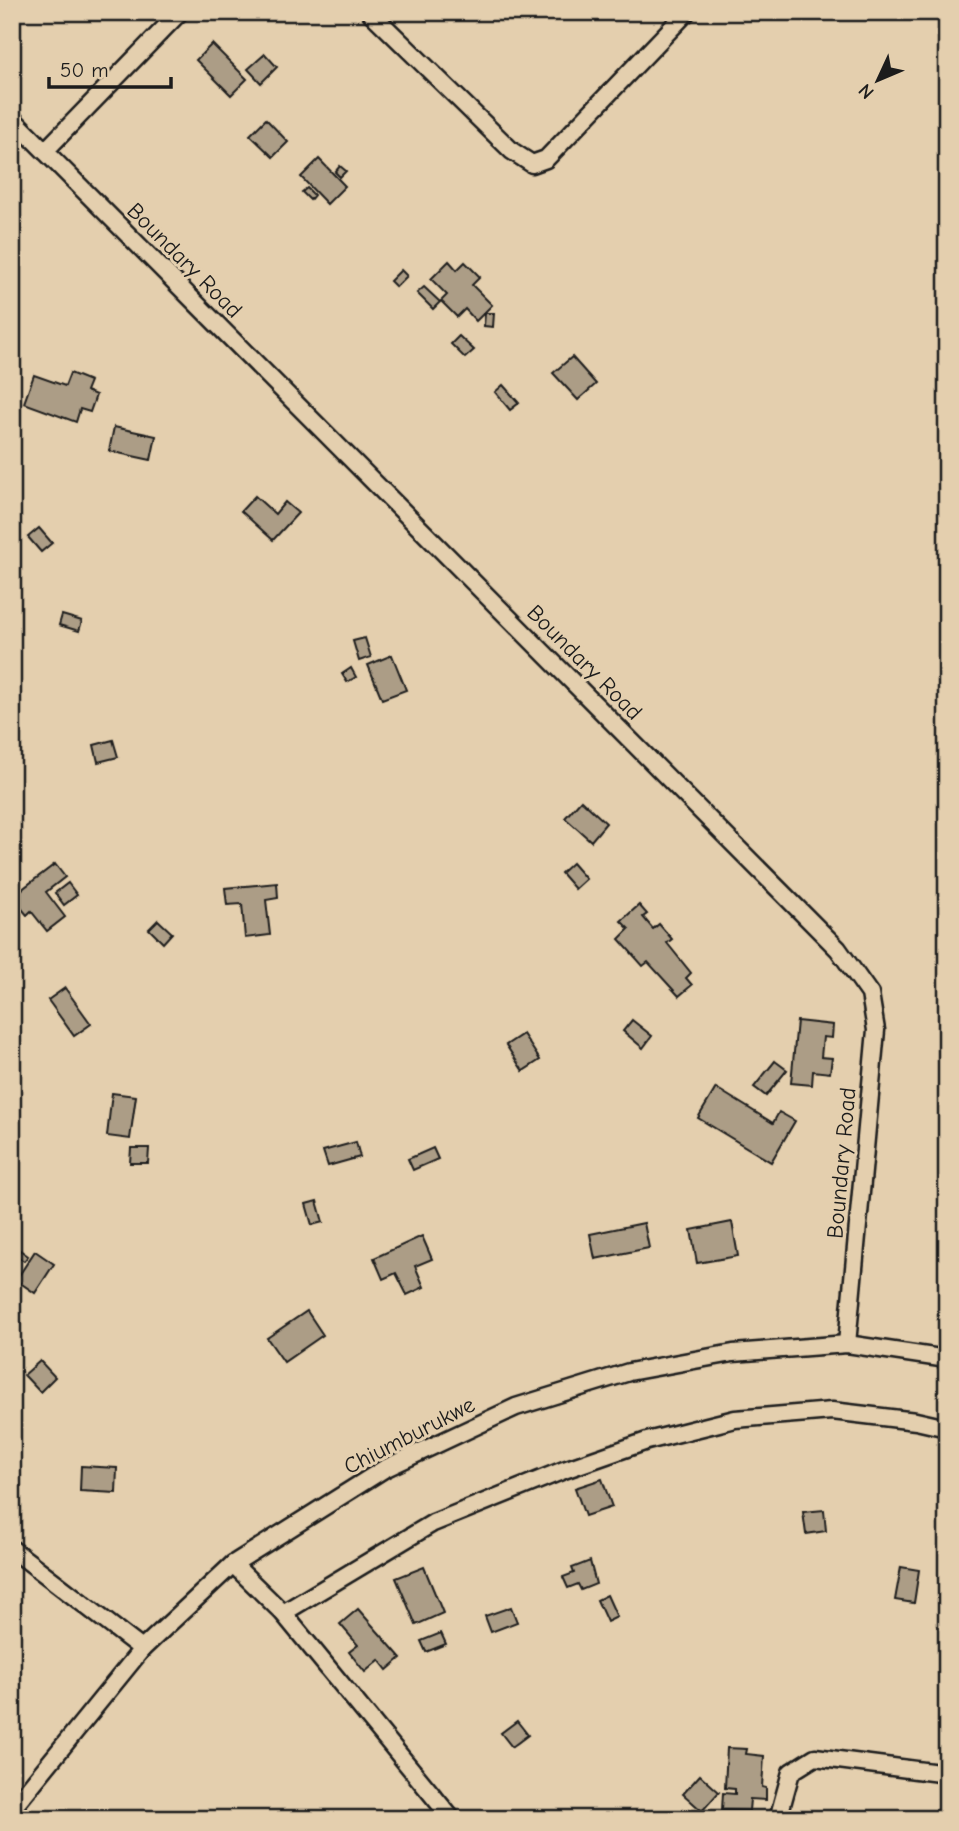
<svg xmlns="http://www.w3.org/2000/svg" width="959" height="1831" font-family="'Comic Neue',sans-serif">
<rect width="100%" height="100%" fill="#e4cfae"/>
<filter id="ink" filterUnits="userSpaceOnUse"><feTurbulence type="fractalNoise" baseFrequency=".0143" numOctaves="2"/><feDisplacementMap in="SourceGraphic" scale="14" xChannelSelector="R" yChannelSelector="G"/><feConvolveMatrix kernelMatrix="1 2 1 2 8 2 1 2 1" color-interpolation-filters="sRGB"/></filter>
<g filter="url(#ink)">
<g fill="#ac9d86" stroke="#1c1c1c" stroke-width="2">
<polygon points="212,44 247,79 231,95 196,60"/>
<polygon points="265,54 277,67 261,83 248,69"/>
<polygon points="266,119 288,142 273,157 250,135"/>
<polygon points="319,159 345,186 327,204 301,177"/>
<polygon points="340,166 346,171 340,177 335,172"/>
<polygon points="307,188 314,195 310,200 302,192"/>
<polygon points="449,261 457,270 465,262 480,277 472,285 492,305 476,321 465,309 457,317 441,301 447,295 431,279"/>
<polygon points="401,270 407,276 396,287 390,281"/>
<polygon points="424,287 440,302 433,309 417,293"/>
<polygon points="485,313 494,313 493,327 484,326"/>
<polygon points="459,336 474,350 465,358 451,344"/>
<polygon points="572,357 596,384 578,400 553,373"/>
<polygon points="70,373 90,381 86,391 96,395 90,412 80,409 76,422 24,403 34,375 65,386"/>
<polygon points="503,385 519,403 510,410 495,392"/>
<polygon points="114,427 156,436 151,460 109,451"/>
<polygon points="255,496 275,514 285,502 298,513 273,540 241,511"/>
<polygon points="39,528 52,543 41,552 28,537"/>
<polygon points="62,615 82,621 79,631 59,625"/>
<polygon points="365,638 371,657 359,661 353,641"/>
<polygon points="392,655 406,690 382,699 368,665"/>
<polygon points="351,668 356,677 347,682 342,674"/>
<polygon points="113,740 118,757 98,762 94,745"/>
<polygon points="581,800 606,823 591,841 565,818"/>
<polygon points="572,863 586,879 575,889 561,873"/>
<polygon points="55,864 65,877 46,892 65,917 47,931 31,911 27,915 12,897"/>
<polygon points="68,883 77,895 64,905 55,893"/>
<polygon points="277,883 278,898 266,900 270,935 245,938 242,904 227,905 225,888"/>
<polygon points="639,905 647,914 643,917 653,929 659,924 672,939 667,943 691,973 686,978 692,985 679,996 648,962 643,966 619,939 629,929 621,921"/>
<polygon points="158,920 172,933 163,943 149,929"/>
<polygon points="65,988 91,1024 74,1036 48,1000"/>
<polygon points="632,1020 652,1036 643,1048 623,1031"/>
<polygon points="797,1021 833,1025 832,1038 823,1037 821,1057 832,1058 830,1073 813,1071 812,1085 791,1083"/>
<polygon points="523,1034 540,1060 523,1071 506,1045"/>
<polygon points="775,1061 787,1070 766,1096 754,1087"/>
<polygon points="716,1088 773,1123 779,1112 795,1121 771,1162 698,1118"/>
<polygon points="112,1093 136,1096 130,1139 107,1136"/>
<polygon points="356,1142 360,1157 328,1166 323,1151"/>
<polygon points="131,1148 149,1148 148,1163 130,1163"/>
<polygon points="433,1148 438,1159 413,1170 408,1159"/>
<polygon points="317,1201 323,1222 312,1225 306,1204"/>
<polygon points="732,1222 738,1256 697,1263 691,1230"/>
<polygon points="644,1223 649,1248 595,1259 590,1234"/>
<polygon points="422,1236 432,1259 415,1266 424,1287 407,1295 396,1273 383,1279 374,1258"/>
<polygon points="20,1250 28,1256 24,1261 16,1256"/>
<polygon points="35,1251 54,1264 35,1293 16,1280"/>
<polygon points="307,1311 323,1335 284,1362 267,1338"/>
<polygon points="40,1361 55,1377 40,1392 24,1375"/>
<polygon points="81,1466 117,1468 116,1493 80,1491"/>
<polygon points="602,1479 612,1507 585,1516 575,1488"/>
<polygon points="824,1510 826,1531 806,1534 803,1512"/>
<polygon points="590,1561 596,1584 581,1590 578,1584 568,1588 563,1577 574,1573 572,1568"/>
<polygon points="424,1567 443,1613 416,1625 396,1578"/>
<polygon points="901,1567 919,1570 914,1603 895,1600"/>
<polygon points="607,1595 617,1617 607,1622 597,1600"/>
<polygon points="511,1607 517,1622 491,1632 485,1616"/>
<polygon points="358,1609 401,1658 387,1670 379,1660 365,1672 349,1652 358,1645 340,1624"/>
<polygon points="441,1633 446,1644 426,1652 421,1641"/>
<polygon points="517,1721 528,1735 512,1747 501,1733"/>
<polygon points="727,1748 747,1749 746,1754 764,1756 762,1787 766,1788 766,1800 750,1799 749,1811 722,1810 723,1793 735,1794 735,1789 725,1788"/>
<polygon points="700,1775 719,1792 702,1811 683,1794"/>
</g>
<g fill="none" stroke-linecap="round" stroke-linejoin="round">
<defs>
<g id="minor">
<polyline points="370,12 512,151 532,164 546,159 687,12"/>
<polyline points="12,118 838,949 870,994 876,1030 847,1344"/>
<polyline points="45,151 180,12"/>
<polyline points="12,1549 142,1649"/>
<polyline points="233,1564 283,1613 452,1819"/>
<polyline points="283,1613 433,1523 564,1470 647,1441 735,1419 832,1411 916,1421 947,1428"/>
<polyline points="12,1809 142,1649 233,1564 384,1469 516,1407 629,1372 733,1353 847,1344 947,1359"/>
<polyline points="778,1819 791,1772 815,1757 947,1774"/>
</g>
</defs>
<use href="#minor" stroke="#1c1c1c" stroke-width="21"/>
<use href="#minor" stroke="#e4cfae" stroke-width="16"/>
</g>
</g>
<g text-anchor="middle" stroke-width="6" stroke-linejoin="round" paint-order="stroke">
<g font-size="23" fill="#1c1c1c" stroke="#e4cfae">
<text transform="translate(185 260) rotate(45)" y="8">Boundary Road</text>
<text transform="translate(585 662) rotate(45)" y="8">Boundary Road</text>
<text transform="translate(841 1163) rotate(-85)" y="8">Boundary Road</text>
<text transform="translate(409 1435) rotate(-27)" y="8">Chiumburukwe</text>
</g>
</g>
<rect width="959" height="1831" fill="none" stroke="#e4cfae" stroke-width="42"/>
<rect x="21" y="21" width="917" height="1789" fill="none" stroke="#1c1c1c" stroke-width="2.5" filter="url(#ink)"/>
<g transform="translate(878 80) rotate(226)" stroke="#e4cfae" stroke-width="5" paint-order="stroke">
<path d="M0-5L12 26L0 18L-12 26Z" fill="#1c1c1c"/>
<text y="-10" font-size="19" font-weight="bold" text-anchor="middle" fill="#1c1c1c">N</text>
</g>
<path d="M49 77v10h122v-10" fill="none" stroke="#1c1c1c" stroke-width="3.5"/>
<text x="60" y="77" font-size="21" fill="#1c1c1c" stroke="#e4cfae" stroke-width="5" paint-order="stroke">50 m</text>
</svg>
